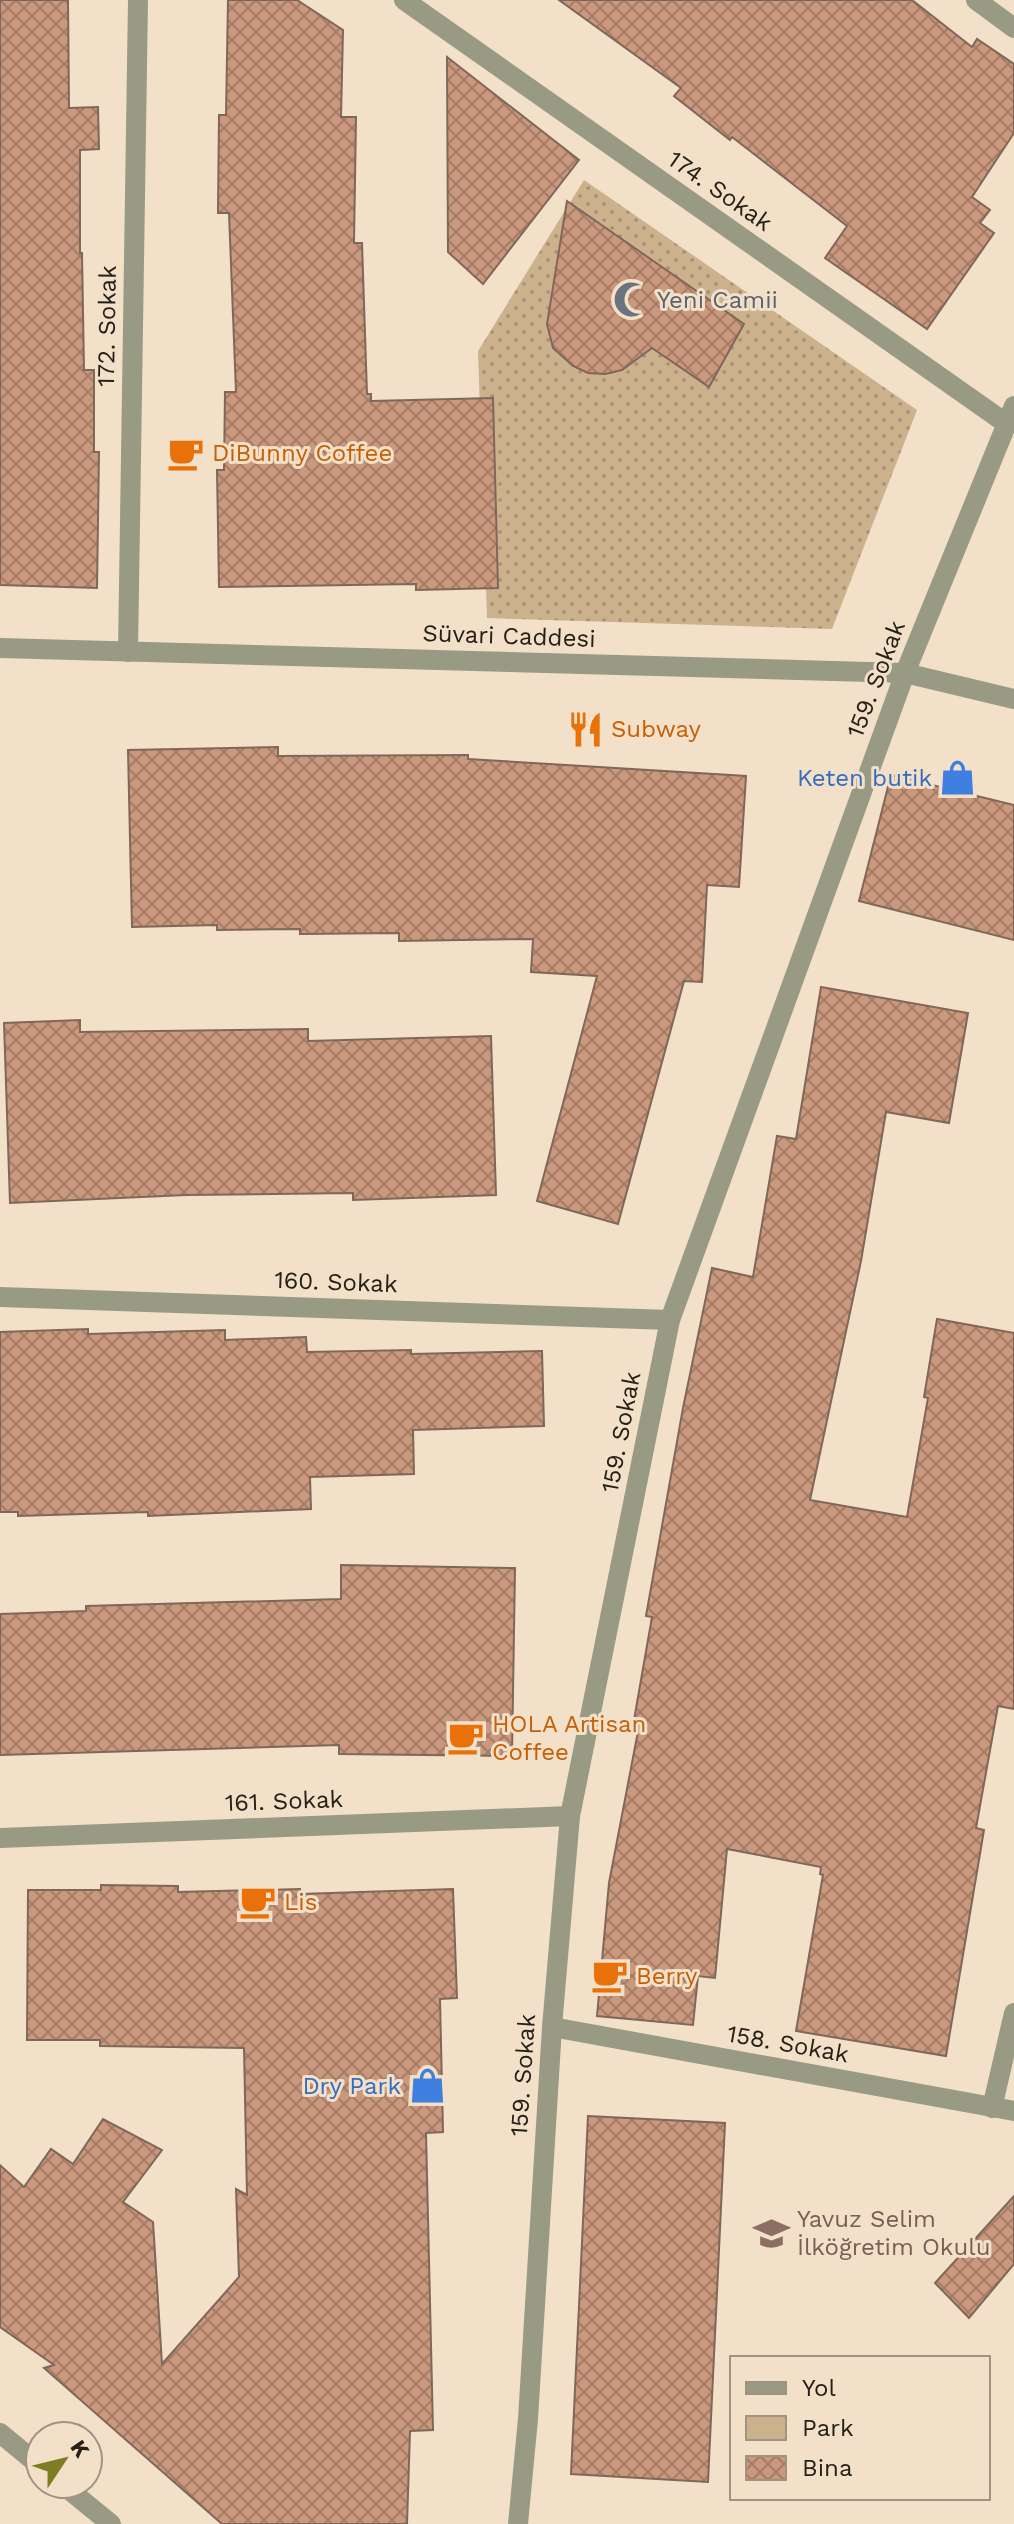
<svg xmlns="http://www.w3.org/2000/svg" width="1014" height="2524" font-family="'Work Sans',sans-serif">
<defs>
<pattern id="green-dots" width="8" height="8" patternUnits="userSpaceOnUse" patternTransform="scale(2)"><rect width="8" height="8" fill="#ccb18d"/><path d="M2 2h.1M6 6h.1" fill="none" stroke="#a59072" stroke-width="1.8" stroke-linecap="round"/></pattern>
<pattern id="building-cross-hatch" width="8" height="8" patternUnits="userSpaceOnUse" patternTransform="scale(2)"><rect width="8" height="8" fill="#cb987e"/><path d="M0 0l8 8M0 8l8-8" fill="none" stroke="#a57c66"/></pattern>
</defs>
<rect width="100%" height="100%" fill="#f2e0c9"/>
<polygon fill="url(#green-dots)" points="584,180 917,410 832,629 487,618 478,351"/>
<g fill="url(#building-cross-hatch)" stroke="#7f675b" stroke-width="2">
<polygon points="0,0 68,0 69,108 98,107 99,149 80,150 80,253 82,253 84,370 94,370 94,452 99,452 97,588 0,585"/>
<polygon points="228,0 297,0 343,30 341,117 356,117 354,243 362,243 367,394 371,394 371,401 493,398 498,588 416,590 416,584 219,587 217,470 224,470 225,392 236,392 229,213 218,213 219,115 226,115"/>
<polygon points="559,0 912,0 972,47 977,39 1014,64 1014,133 972,197 990,210 980,223 994,233 927,329 825,258 847,226 732,137 730,140 674,96 681,88"/>
<polygon points="447,57 579,160 483,284 448,252"/>
<polygon points="567,201 744,324 709,387 652,348 622,370 605,374 588,373 573,366 553,348 547,324"/>
<polygon points="278,747 278,756 468,755 468,759 746,776 739,887 707,885 702,982 684,981 618,1224 537,1201 597,976 531,972 533,939 399,941 399,933 300,934 300,929 217,930 217,925 132,927 128,750"/>
<polygon points="891,775 1014,805 1014,940 859,901"/>
<polygon points="821,987 968,1013 949,1123 886,1112 861,1261 810,1500 907,1517 928,1398 924,1397 937,1319 1014,1333 1014,1709 998,1706 976,1828 984,1830 946,2056 796,2031 823,1875 820,1874 821,1867 727,1849 715,1978 698,1976 693,2025 597,2016 609,1883 640,1721 634,1720 652,1617 646,1616 683,1408 712,1268 753,1277 777,1136 796,1139"/>
<polygon points="80,1020 80,1032 308,1029 308,1041 491,1036 496,1195 353,1200 353,1193 186,1195 10,1203 4,1023"/>
<polygon points="88,1329 88,1334 225,1330 225,1340 306,1337 307,1352 411,1350 411,1354 542,1351 544,1426 413,1430 414,1474 310,1477 311,1509 148,1516 148,1512 18,1516 18,1512 0,1512 0,1332"/>
<polygon points="341,1565 515,1568 512,1756 339,1754 339,1745 0,1755 0,1614 86,1611 86,1606 341,1599"/>
<polygon points="101,1885 178,1886 178,1892 300,1889 300,1894 453,1889 457,1998 440,1999 443,2132 426,2133 433,2430 410,2431 407,2524 222,2524 44,2368 54,2365 0,2327 0,2165 24,2187 51,2149 73,2164 103,2119 162,2150 123,2202 153,2222 162,2364 239,2277 236,2189 247,2195 244,2048 100,2046 100,2040 27,2040 28,1890 101,1890"/>
<polygon points="588,2116 725,2123 708,2482 571,2474"/>
<polygon points="1014,2196 1014,2264 969,2318 935,2283"/>
</g>
<g fill="none" stroke-linecap="round" stroke-linejoin="round">
<g stroke="#989a83" stroke-width="20">
<polyline points="404,0 1007,424"/>
<polyline points="976,0 1014,28"/>
<polyline points="0,648 905,673 1014,699"/>
<polyline points="128,652 138,0"/>
<polyline points="0,1297 670,1320"/>
<polyline points="0,1838 570,1816"/>
<polyline points="552,2027 1014,2111"/>
<polyline points="992,2108 1014,2013"/>
<polyline points="0,2433 40,2466"/>
<polyline points="62,2484 111,2524"/>
<polyline points="518,2524 528,2419 552,2027 570,1816 670,1320 905,673 1014,406"/>
</g>
</g>
<defs>
<symbol id="mosque-bare" viewBox="-9 -9 18 18"><path d="M3.5-4.9A6 6 0 1 0 3.5 4.9A5 5 0 1 1 3.5-4.9Z" fill="#6b7280" stroke="#f2e0c9" stroke-width="2.5" paint-order="stroke"/></symbol>
<symbol id="cafe-bare" viewBox="-9 -9 18 18"><path d="M-5.5-4.5H6V0H3Q3 3.5 0 3.5H-2.5Q-5.5 3.5-5.5 0ZM3-3.2v2h1.7v-2ZM-6 4.5H4V6H-6Z" fill="#e8710a" stroke="#f2e0c9" stroke-width="2.5" paint-order="stroke"/></symbol>
<symbol id="restaurant-bare" viewBox="-9 -9 18 18"><path d="M-5-6h1v4h1v-4h1v4h1v-4h1v5L-1.5 .5V6h-2V.5L-5-1ZM5-6V6H3V1.5H1.5Q1.5-4 5-6Z" fill="#e8710a" stroke="#f2e0c9" stroke-width="2.5" paint-order="stroke"/></symbol>
<symbol id="shop-bare" viewBox="-9 -9 18 18"><path d="M-5-2.5h2.3a2.7 3.5 0 0 1 5.4 0H5L5.5 6h-11ZM-1.5-2.5h3a1.5 2.3 0 0 0-3 0Z" fill="#3f7fe0" stroke="#f2e0c9" stroke-width="2.5" paint-order="stroke"/></symbol>
<symbol id="school-bare" viewBox="-9 -9 18 18"><path d="M0-5L7-2L0 1L-7-2ZM-4 1L0 2.5L4 1V4Q0 6-4 4Z" fill="#8d6e63" stroke="#f2e0c9" stroke-width="2.5" paint-order="stroke"/></symbol>
</defs>
<g fill-rule="evenodd">
<use href="#mosque-bare" x="606" y="274" width="51" height="51"/>
<use href="#cafe-bare" x="160" y="428" width="51" height="51"/>
<use href="#restaurant-bare" x="560" y="704" width="51" height="51"/>
<use href="#shop-bare" x="932" y="752" width="51" height="51"/>
<use href="#cafe-bare" x="440" y="1712" width="51" height="51"/>
<use href="#cafe-bare" x="232" y="1876" width="51" height="51"/>
<use href="#cafe-bare" x="584" y="1950" width="51" height="51"/>
<use href="#shop-bare" x="402" y="2060" width="51" height="51"/>
<use href="#school-bare" x="746" y="2208" width="51" height="51"/>
</g>
<g text-anchor="middle" stroke-width="6" stroke-linejoin="round" paint-order="stroke">
<g font-size="24" fill="#262017" stroke="#f2e0c9">
<text transform="translate(720 191) rotate(35)" y="8">174. Sokak</text>
<text transform="translate(107 326) rotate(-89)" y="8">172. Sokak</text>
<text transform="translate(509 636) rotate(2)" y="8">Süvari Caddesi</text>
<text transform="translate(876 679) rotate(-69)" y="8">159. Sokak</text>
<text transform="translate(336 1282) rotate(2)" y="8">160. Sokak</text>
<text transform="translate(621 1432) rotate(-79)" y="8">159. Sokak</text>
<text transform="translate(284 1801) rotate(-2)" y="8">161. Sokak</text>
<text transform="translate(788 2044) rotate(10)" y="8">158. Sokak</text>
<text transform="translate(523 2075) rotate(-86)" y="8">159. Sokak</text>
</g>
<g font-size="24" fill="#5b616d" stroke="#f2e0c9" text-anchor="start">
<text x="657" y="308">Yeni Camii</text>
</g>
<g font-size="24" fill="#c56008" stroke="#f2e0c9" text-anchor="start">
<text x="212" y="461">DiBunny Coffee</text>
<text x="611" y="737">Subway</text>
<text x="492" y="1732">HOLA Artisan<tspan x="492" dy="28">Coffee</tspan></text>
<text x="284" y="1910">Lis</text>
<text x="636" y="1984">Berry</text>
</g>
<g font-size="24" fill="#366cbe" stroke="#f2e0c9" text-anchor="end">
<text x="932" y="786">Keten butik</text>
<text x="401" y="2094">Dry Park</text>
</g>
<g font-size="24" fill="#785e54" stroke="#f2e0c9" text-anchor="start">
<text x="797" y="2227">Yavuz Selim<tspan x="797" dy="28">İlköğretim Okulu</tspan></text>
</g>
</g>
<rect x="730" y="2356" width="260" height="144" fill="#f2e0c9" stroke="#a09382" stroke-width="2"/>
<rect x="746" y="2382" width="40" height="12" fill="#989a83" stroke="#a09382" stroke-width="2"/>
<text x="802" y="2396" font-size="24" fill="#262017">Yol</text>
<rect x="746" y="2416" width="40" height="24" fill="#ccb18d" stroke="#a09382" stroke-width="2"/>
<text x="802" y="2436" font-size="24" fill="#262017">Park</text>
<rect x="746" y="2456" width="40" height="24" fill="url(#building-cross-hatch)" stroke="#a09382" stroke-width="2"/>
<text x="802" y="2476" font-size="24" fill="#262017">Bina</text>
<g transform="translate(64 2460) rotate(55)"><circle r="38" fill="#f2e0c9" stroke="#a09382" stroke-width="2"/>
<path d="M0-6L14 30L0 20L-14 30Z" fill="#7f7d24"/>
<text y="-12" font-size="22" font-weight="bold" text-anchor="middle" fill="#262017">K</text>
</g>
</svg>
